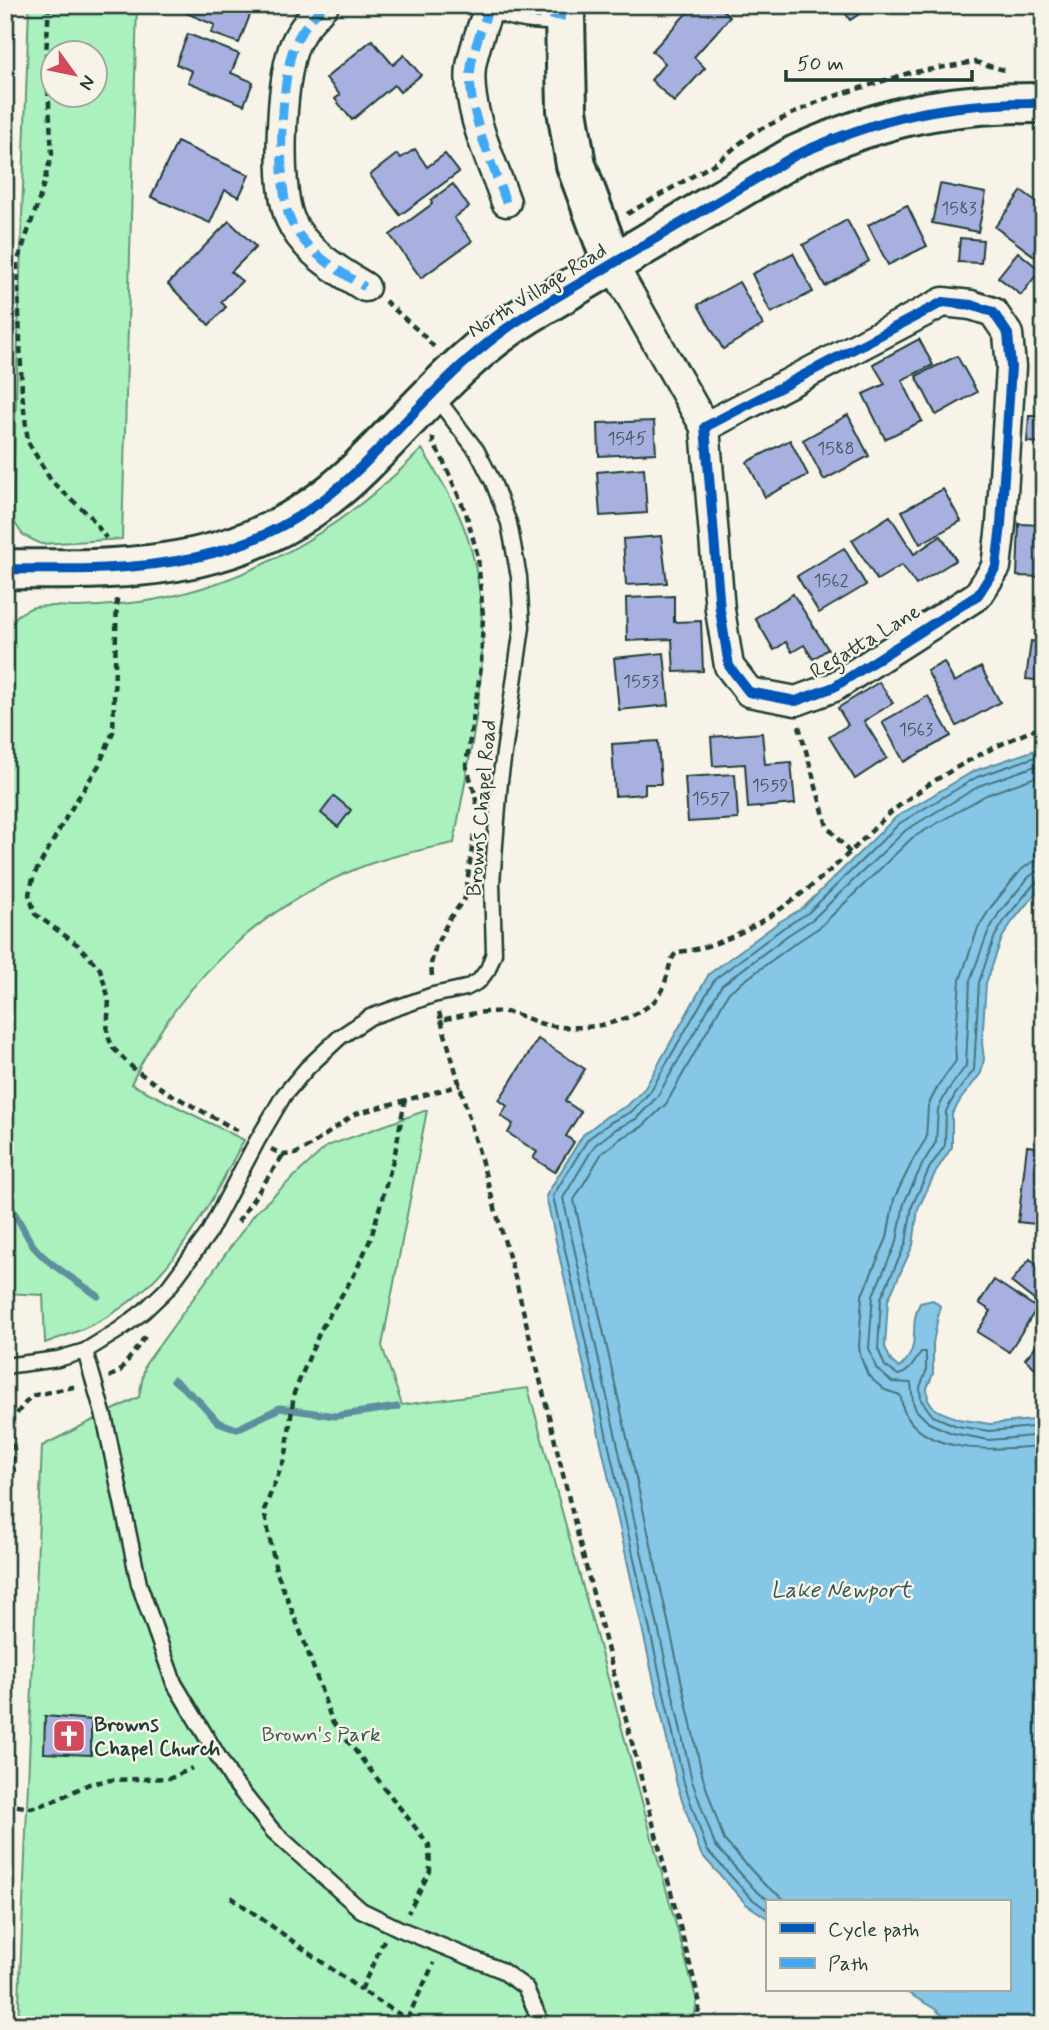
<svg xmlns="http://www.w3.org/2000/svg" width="1049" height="2030" font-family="Mynerve,sans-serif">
<rect width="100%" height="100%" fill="#f7f3e8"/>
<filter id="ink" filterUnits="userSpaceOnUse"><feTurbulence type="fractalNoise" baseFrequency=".0143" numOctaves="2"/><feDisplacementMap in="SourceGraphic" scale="14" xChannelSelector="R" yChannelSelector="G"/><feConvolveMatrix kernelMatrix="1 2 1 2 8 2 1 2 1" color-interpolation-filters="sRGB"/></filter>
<g filter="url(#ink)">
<g fill="#aaf1bd" stroke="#649778" stroke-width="2" fill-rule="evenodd">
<path d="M 29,5 L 137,5 L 122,539 L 41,544 L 23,535 L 12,519 ZM 94,52 L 94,94 L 52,94 L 52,52 Z"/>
<path d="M 422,449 C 440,478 458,507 468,539 C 500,639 471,743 454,843 C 421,850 388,856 356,869 C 256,910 177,986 131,1084 L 244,1140 C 204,1214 168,1292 85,1328 C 72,1334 58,1338 45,1343 L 43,1295 L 5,1293 L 5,709 C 6,686 1,633 17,616 C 20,613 27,610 31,608 C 44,604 64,607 79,607 C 103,606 129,604 153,600 C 259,580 347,525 422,449 Z"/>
<polygon points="427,1110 382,1346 402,1405 528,1388 697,2001 693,2025 18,2025 42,1446 139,1397 145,1365 256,1212 327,1146"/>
</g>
<path fill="#86c6e7" stroke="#5d8f9f" stroke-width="2" d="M 1044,747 L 1044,883 L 1012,922 L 1002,938 L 986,983 L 982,1043 L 984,1059 L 981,1073 L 961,1099 L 952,1114 L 952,1147 L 936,1171 L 918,1209 L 913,1245 L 888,1300 L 885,1347 L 891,1361 L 899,1368 C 924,1347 907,1326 920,1303 L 933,1300 L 940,1306 L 933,1343 L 933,1374 L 927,1388 L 928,1400 L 936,1410 L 958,1419 L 990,1424 L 1044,1419 L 1044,2025 L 953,2025 L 935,2009 L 903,1990 L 1009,1990 L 1009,1902 L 767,1902 L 767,1918 L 746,1904 L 701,1854 L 677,1785 L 546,1196 L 583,1135 L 607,1116 L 627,1106 L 645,1088 L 709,974 L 779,922 L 803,908 L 896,817 L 974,771 Z"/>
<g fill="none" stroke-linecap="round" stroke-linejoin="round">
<g stroke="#48747c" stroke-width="2">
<path d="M 1044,860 L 1032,862 L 1021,870 L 991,907 L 978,928 L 960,980 L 955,1042 L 956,1061 L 939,1084 L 928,1106 L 926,1139 L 914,1158 L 894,1199 L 887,1238 L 862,1295 L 859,1347 L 861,1358 L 868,1375 L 874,1381 L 885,1390 L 900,1395 C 902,1400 902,1406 904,1411 C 925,1458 1003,1449 1044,1446"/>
<polyline points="1044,871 1036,872 1029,877 999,913 988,932 970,981 966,1066 948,1090 938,1109 936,1142 923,1163 904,1203 897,1241 873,1295 869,1348 876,1368 892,1382 911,1383 913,1402 916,1410 929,1423 952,1433 989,1440 1044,1435"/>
<path d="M 1044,880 L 1035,883 L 1006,918 L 995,936 L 979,982 L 974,1070 L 955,1095 L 946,1111 L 945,1145 L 930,1167 L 912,1206 L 906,1243 L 881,1298 L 878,1349 L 885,1366 L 898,1375 C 910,1373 915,1361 921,1352 L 926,1352 L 926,1372 L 920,1387 L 921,1400 L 933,1416 L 957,1426 L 989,1431 L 1044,1426"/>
<polyline points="772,1902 757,1892 715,1845 692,1781 563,1198 595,1145 616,1129 636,1119 657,1097 722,985 788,935 813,919 906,830 981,785 1044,763"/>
<polyline points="788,1902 764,1884 724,1840 703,1778 574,1200 602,1153 621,1138 642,1127 666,1104 729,992 794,944 820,927 912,838 986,795 1044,774"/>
<polyline points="767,1910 751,1898 707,1850 684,1783 553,1196 588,1139 611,1122 631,1112 650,1092 715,979 783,928 808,913 900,823 977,777 1044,754"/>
</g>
<g stroke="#5d8f9f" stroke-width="7">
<path d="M 5,1201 C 18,1214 22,1229 32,1244 C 44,1262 80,1283 98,1296"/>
<polyline points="174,1380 200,1402 218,1422 237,1429 280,1408 335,1416 397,1407"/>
</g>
</g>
<g fill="#a8b0e0" stroke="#1f3d34" stroke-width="2">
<polygon points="173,5 234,5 233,8 250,15 239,43 211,33 215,25 172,7"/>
<polygon points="694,5 718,5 730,17 694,57 705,68 674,102 651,80 665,63 652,51"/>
<polygon points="840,5 873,5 850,20"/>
<polygon points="188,34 239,54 231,73 253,82 244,105 188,82 192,71 176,64"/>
<polygon points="372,40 393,65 404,55 421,75 400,92 394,85 352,120 335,99 340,95 326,78"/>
<polygon points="177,142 249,175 239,197 225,190 210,223 151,197"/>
<polygon points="415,149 427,167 445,154 459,172 400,215 370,175 397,154 401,158"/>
<polygon points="453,184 469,207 454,218 472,241 421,278 390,235 432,204 431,200"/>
<polygon points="940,184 986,193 978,232 932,223"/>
<polygon points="1022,191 1044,207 1044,249 1037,258 995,227"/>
<polygon points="907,205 927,246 888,265 868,225"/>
<polygon points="847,220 869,261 825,286 803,245"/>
<polygon points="229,221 256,247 231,272 242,281 221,302 226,307 209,325 168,284"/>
<polygon points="960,238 983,240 981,263 958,262"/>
<polygon points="1018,252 1040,270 1021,295 998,277"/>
<polygon points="793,253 813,292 771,313 752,274"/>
<polygon points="739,282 763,325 723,349 698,305"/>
<polygon points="919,339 933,365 902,380 922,421 885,439 863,394 885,384 873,364"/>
<polygon points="957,356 977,392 936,415 916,376"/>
<polygon points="848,415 869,456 824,480 803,440"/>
<polygon points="1029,416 1044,416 1044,443 1027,442"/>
<polygon points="654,421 656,453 599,456 598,423"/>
<polygon points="790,440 808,475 765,497 747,462"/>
<polygon points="644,468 647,513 600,516 597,472"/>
<polygon points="943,489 961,521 920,544 902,511"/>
<polygon points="890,516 914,554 941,536 956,560 916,585 902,565 877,580 852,540"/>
<polygon points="1019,524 1044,525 1044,577 1017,576"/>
<polygon points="661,536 667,583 626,585 623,539"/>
<polygon points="844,548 866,585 819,613 797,576"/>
<polygon points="793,594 828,649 813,659 804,645 792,652 786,642 774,650 755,618"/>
<polygon points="674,596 674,622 701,621 703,671 674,672 672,639 627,641 626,598"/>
<polygon points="1031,641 1044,643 1044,681 1026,679"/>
<polygon points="664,653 669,705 619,710 614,658"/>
<polygon points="944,662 954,682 981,667 1000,702 957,726 927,671"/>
<polygon points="879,682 893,703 864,721 887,758 855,779 829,737 848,725 838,708"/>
<polygon points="928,696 951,736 904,762 882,722"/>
<polygon points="762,733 765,764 791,762 795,804 748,808 745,764 713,766 711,737"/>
<polygon points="658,741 661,784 645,784 645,794 615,796 612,744"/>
<polygon points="735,774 738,819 688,822 685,777"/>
<polygon points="334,796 351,810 338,827 321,813"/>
<polygon points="538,1039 585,1069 565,1101 581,1112 566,1136 574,1142 555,1172 533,1158 537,1152 508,1133 513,1124 501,1116 507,1106 499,1100"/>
<polygon points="1044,1132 1044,1225 1018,1222 1027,1146 1042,1148"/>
<polygon points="1030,1259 1044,1270 1044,1308 1011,1282"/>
<polygon points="994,1280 1037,1308 1009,1352 977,1332 991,1311 979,1303"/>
<polygon points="1044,1336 1044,1376 1025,1359"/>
<polygon points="45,1716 91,1720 91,1755 44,1753"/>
</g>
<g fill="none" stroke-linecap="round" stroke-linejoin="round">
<defs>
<g id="lane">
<polyline points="85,1351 105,1420 139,1584 174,1683 233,1781 273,1831 361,1910 400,1929 501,1970 525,1987 540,2020"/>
<polyline points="5,1366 58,1359 85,1351 119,1330 144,1311 168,1288 208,1234 257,1141 284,1095 307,1068 340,1037 370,1017 433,995 466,988 479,981 488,969 494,953 492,883 500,781 522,627 519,577 509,523 493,482 477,451 434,395"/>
</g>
<g id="street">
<path d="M 324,5 C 312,18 299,31 293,49 C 281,84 276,185 290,219 C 304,251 337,270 365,287"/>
<path d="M 490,5 C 483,25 474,46 471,67 C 466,110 492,162 506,202"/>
<path d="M 497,5 C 519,15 541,15 565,16"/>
<polyline points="613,265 705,427"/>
<polygon points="943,302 971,305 993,312 1008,334 1011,367 1001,525 996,567 978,595 834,687 796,701 749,692 729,666 720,610 705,427"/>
</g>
<g id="secondary">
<polyline points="567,5 565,16 567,110 576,165 613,265"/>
<path d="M 5,569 C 143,571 256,570 361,467 C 415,414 462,355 528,314 L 796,155 C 883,116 948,102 1044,103"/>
</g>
</defs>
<use href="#lane" stroke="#1f3d34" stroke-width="19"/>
<use href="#street" stroke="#1f3d34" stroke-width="33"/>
<use href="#secondary" stroke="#1f3d34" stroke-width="44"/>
<g stroke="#1f3d34" stroke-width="4.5" stroke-dasharray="7 5" stroke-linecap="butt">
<polyline points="49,5 46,55 52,154 39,200 17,263 22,393 28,442 52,482 90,516 106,538"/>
<polyline points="627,214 717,162 754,132 822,100 909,73 975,62 1008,71"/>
<polyline points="385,301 422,334 435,348"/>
<polyline points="433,437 433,443 442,458 466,513 478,557 483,616 481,667 466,765 475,794 477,808"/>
<polyline points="117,599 113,732 99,765 68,814 34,875 29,894 35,914 78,945 100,969 109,999 107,1034 113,1048 134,1069 167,1092 242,1133"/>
<polyline points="799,726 827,826 850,853"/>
<polyline points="432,976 431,964 436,945 450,918 465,898 474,834"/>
<path d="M 439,1012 L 441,1020 C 465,1015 487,1009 511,1013 C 523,1015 535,1023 547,1025 C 580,1031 623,1026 651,1004 C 671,987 665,963 677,952 C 738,947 806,894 849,853 C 865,838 879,822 895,809 C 939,774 992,746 1044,726"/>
<polyline points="441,1020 516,1281 579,1540 700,2003 696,2025"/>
<polyline points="405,1099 395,1153 371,1238 354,1275 321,1329 294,1393 286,1455 264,1510 276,1570 304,1641 332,1721 429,1845 430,1871 408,1913"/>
<polyline points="271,1149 283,1155 295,1154 310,1146 355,1114 461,1085"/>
<polyline points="238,1222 283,1155"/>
<polyline points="109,1377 120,1371 147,1334"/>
<polyline points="9,1423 31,1396 78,1386"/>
<polyline points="5,1570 14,1465 14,1449 9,1423"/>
<polyline points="5,1804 31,1808 52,1802 89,1784 111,1780 171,1778 192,1768"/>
<polyline points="231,1897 361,1990"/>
<polyline points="384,1940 361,1990 407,2019 405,2025"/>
<polyline points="407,2019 434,1963"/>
</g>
<use href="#lane" stroke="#f7f3e8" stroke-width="14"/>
<use href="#street" stroke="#f7f3e8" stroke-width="28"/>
<use href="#secondary" stroke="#f7f3e8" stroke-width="38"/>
<g stroke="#3fa9f5" stroke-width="9" stroke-dasharray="18 9" stroke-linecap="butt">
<path d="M 324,5 C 312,18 299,31 293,49 C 281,84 276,185 290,219 C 304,251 337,270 365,287"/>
<path d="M 490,5 C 483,25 474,46 471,67 C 466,110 492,162 506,202"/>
<path d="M 497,5 C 519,15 541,15 565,16"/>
</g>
<defs>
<g id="cycleway">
<polygon points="943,302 971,305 993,312 1008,334 1011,367 1001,525 996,567 978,595 834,687 796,701 749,692 729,666 720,610 705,427"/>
<path d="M 5,569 C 143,571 256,570 361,467 C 415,414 462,355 528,314 L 796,155 C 883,116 948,102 1044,103"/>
</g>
</defs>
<use href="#cycleway" stroke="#f7f3e8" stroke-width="15"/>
<use href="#cycleway" stroke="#0057b8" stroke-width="10"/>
</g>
</g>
<defs>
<symbol id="church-square" viewBox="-11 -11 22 22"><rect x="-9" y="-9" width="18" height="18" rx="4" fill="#d1495b" stroke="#f7f3e8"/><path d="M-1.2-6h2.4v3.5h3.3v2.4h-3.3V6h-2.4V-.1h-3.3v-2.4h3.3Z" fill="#fff"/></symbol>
</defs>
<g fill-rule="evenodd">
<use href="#church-square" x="50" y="1717" width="38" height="38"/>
</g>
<g text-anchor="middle" stroke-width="5" stroke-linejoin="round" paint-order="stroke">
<g font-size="18" fill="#415a5f">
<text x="959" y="214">1583</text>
<text x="627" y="444">1545</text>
<text x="836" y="454">1588</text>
<text x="831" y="586">1562</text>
<text x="641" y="687">1553</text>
<text x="916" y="735">1563</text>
<text x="770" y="791">1559</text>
<text x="711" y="804">1557</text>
</g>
<g font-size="21" fill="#1f3d34" stroke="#f7f3e8">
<text transform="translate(537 290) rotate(-32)" y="7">North Village Road</text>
<text transform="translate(865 641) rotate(-31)" y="7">Regatta Lane</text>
<text transform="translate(481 808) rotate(-85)" y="7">Browns Chapel Road</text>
</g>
<g font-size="21" font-weight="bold" fill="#1f3d34" stroke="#f7f3e8" text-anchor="start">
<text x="94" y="1731">Browns<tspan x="94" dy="24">Chapel Church</tspan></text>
</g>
<g font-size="21" fill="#345849" stroke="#f7f3e8">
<text x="321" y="1741">Brown's Park</text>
</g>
<g font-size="23" font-style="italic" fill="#345858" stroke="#f7f3e8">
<text x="841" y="1597">Lake Newport</text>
</g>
</g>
<rect width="1049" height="2030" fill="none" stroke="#f7f3e8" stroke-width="28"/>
<rect x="14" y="14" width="1021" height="2002" fill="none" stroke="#1f3d34" stroke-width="2.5" filter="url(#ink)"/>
<rect x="766" y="1900" width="245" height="91" fill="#f7f3e8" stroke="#a1aaa0" stroke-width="2"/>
<rect x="780" y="1923" width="35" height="10" fill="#0057b8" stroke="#a1aaa0" stroke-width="2"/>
<text x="828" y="1936" font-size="21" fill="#1f3d34">Cycle path</text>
<rect x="780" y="1958" width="35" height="10" fill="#3fa9f5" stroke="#a1aaa0" stroke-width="2"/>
<text x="828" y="1970" font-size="21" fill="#1f3d34">Path</text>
<g transform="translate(74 74) rotate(123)"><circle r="33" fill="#f7f3e8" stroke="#a1aaa0" stroke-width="2"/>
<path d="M0-5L12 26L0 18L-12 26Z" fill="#d1495b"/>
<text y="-10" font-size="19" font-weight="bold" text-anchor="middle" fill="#1f3d34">N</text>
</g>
<path d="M786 70v10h186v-10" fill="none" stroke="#1f3d34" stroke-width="3.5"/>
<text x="797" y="70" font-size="21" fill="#1f3d34" stroke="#f7f3e8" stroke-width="5" paint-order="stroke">50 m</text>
</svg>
